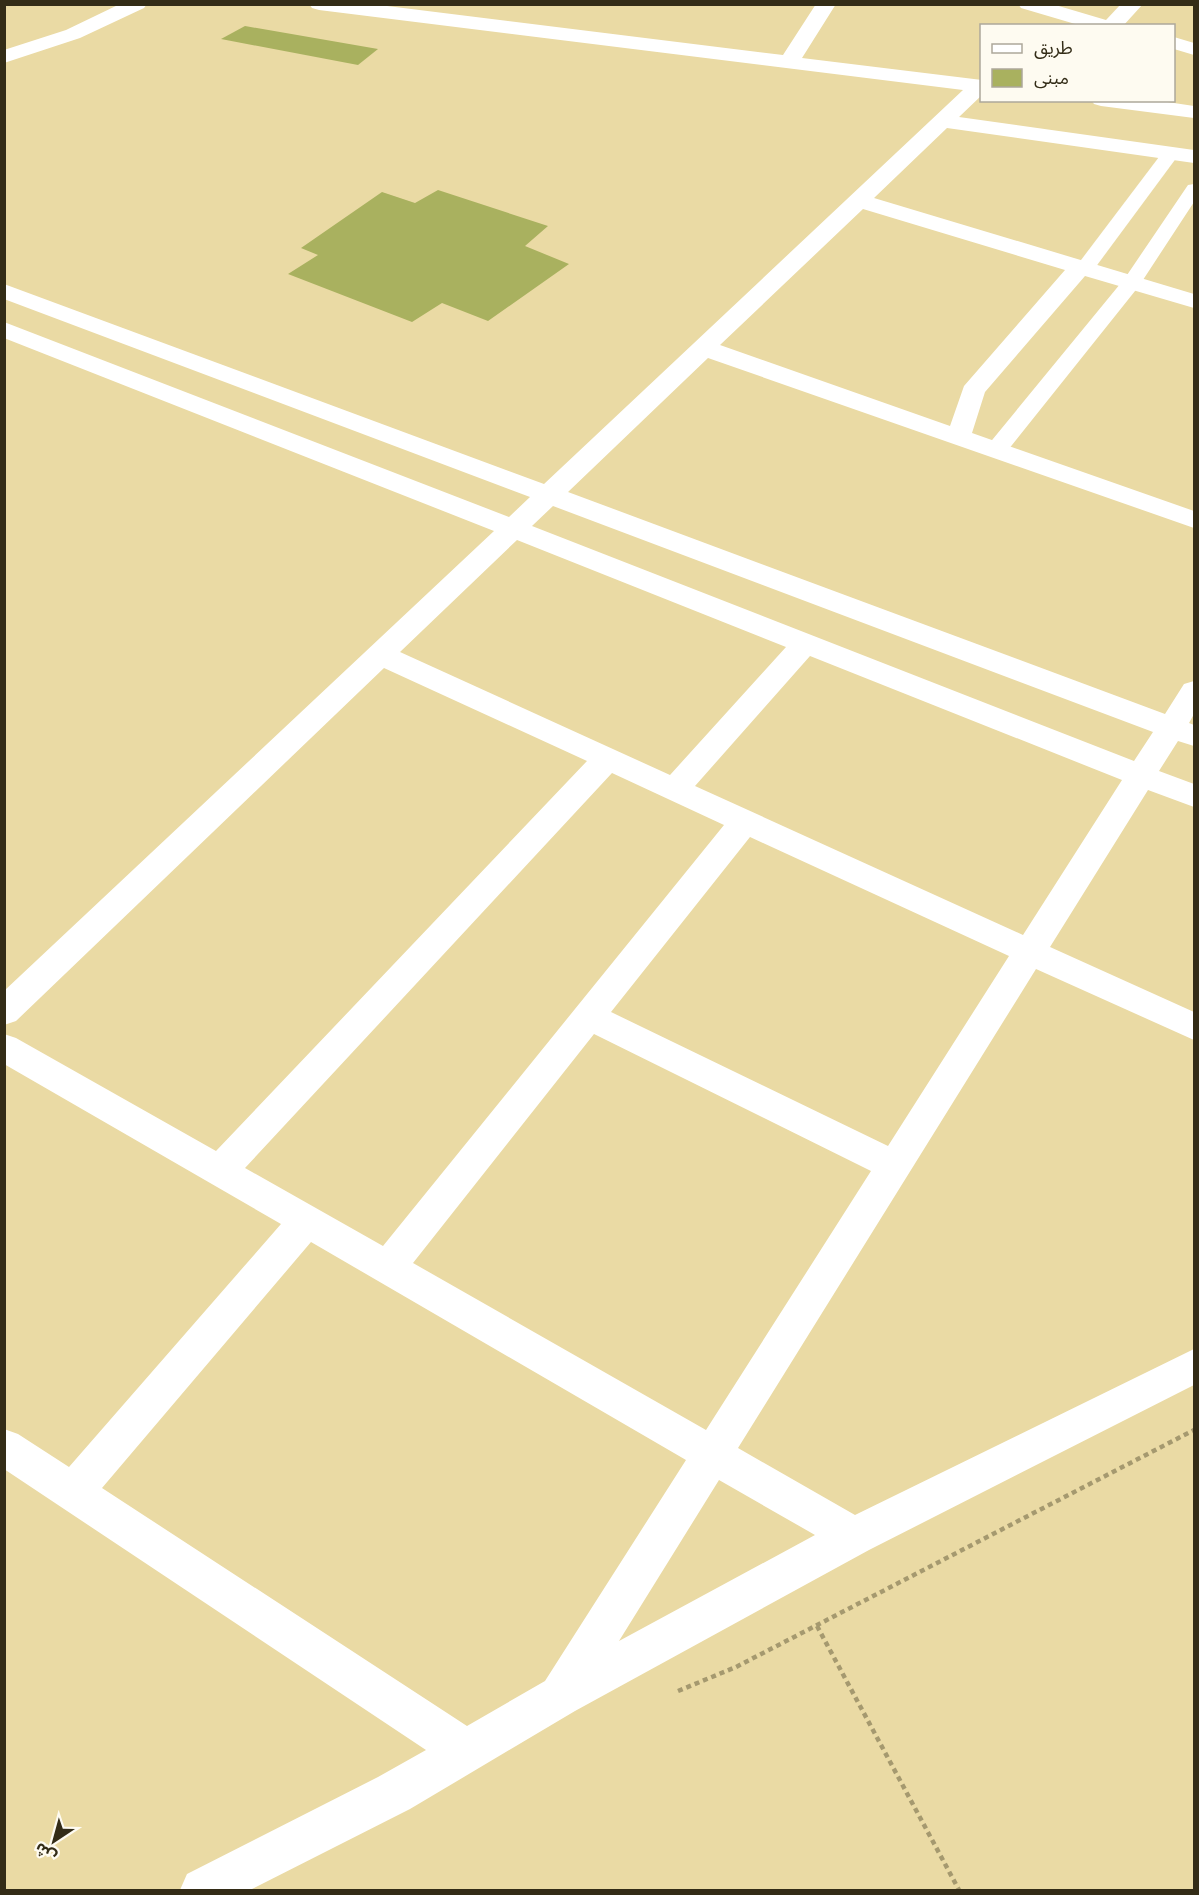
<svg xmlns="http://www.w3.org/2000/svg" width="1199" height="1895" font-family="Signika,'Noto Sans Arabic',sans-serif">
<rect width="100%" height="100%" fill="#eadaa4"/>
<g fill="#a9b15f">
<polygon points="245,26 378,49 358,65 221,39"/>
<polygon points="438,190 548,226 525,246 569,264 488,321 442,303 412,322 288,274 318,255 301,248 382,192 415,203"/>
</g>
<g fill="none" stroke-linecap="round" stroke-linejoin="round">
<g stroke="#a5996f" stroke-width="4.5" stroke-dasharray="5 4" stroke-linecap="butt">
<polyline points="817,1626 959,1890"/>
<polyline points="678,1691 736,1667 1194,1430"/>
</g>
<g fill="#fff" fill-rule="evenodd">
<polygon points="1171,148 1177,149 1180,153 1092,272 1078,272 1075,268 1078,264 1165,149"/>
<polygon points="1194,184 1194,202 1139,286 1004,455 996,456 988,455 985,450 988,445 1125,278 1188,185"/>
</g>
<g fill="#fff" fill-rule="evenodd">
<polygon points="120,4 147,4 144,8 80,38 4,63 4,50 66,30"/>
<path d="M 309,4 L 371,4 L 783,55 L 816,4 L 836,4 L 802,58 L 982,80 L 982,95 L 959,117 L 1194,150 L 1194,163 L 947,128 L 874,198 L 1194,294 L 1194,308 L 1085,276 L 985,392 L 972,433 L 1194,511 L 1194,528 L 708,358 L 568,492 L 1165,714 L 1184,684 L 1194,681 L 1194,714 L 1189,723 L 1194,725 L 1194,746 L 1178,741 L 1159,771 L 1194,784 L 1194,807 L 1148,790 L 1050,947 L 1194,1012 L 1194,1040 L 1036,969 L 738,1448 L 855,1515 L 1194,1349 L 1194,1385 L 869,1550 L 575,1711 L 410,1809 L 250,1890 L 180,1890 L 187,1874 L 378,1777 L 426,1750 L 4,1469 L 4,1429 L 18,1434 L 69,1467 L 281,1224 L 4,1064 L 4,1034 L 16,1038 L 216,1151 L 587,761 L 384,668 L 16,1021 L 4,1025 L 4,991 L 494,531 L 4,338 L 4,322 L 509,517 L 530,497 L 4,299 L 4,284 L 544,484 L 963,90 L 319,10 L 312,8 ZM 863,209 L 1065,270 L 964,386 L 950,426 L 720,345 ZM 553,506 L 1153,732 L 1134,761 L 532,526 ZM 517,540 L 786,647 L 670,775 L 400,652 ZM 810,656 L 1122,780 L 1023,935 L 695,786 ZM 612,773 L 724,825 L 383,1246 L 245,1168 ZM 750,837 L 1009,956 L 888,1146 L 611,1012 ZM 594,1034 L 871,1171 L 706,1430 L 413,1263 ZM 311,1242 L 686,1460 L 545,1681 L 467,1726 L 102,1488 ZM 719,1480 L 815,1535 L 619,1641 Z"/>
<polygon points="1018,4 1052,4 1106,20 1121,4 1143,4 1123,26 1082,26 1021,8"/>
<polygon points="1174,37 1194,43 1194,55 1174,49"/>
<polygon points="1091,100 1154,100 1194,106 1194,118 1101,106 1094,104"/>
</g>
</g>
<rect width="1199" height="1895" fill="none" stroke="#332c17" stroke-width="12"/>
<rect x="980" y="24" width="195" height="78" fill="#fefbf1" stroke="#ada89a" stroke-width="1.5"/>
<rect x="992" y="44" width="30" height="9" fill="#ffffff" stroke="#ada89a" stroke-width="1.5"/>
<text x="1034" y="54" font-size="18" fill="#332c17">طريق</text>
<rect x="992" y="69" width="30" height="18" fill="#a9b15f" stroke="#ada89a" stroke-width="1.5"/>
<text x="1034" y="84" font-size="18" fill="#332c17">مبنى</text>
<g transform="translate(54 1841) rotate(216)" stroke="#fefbf1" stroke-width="4.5" paint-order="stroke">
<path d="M0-4.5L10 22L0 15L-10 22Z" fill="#332c17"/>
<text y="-9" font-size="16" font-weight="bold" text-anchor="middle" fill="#332c17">ش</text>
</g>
</svg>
